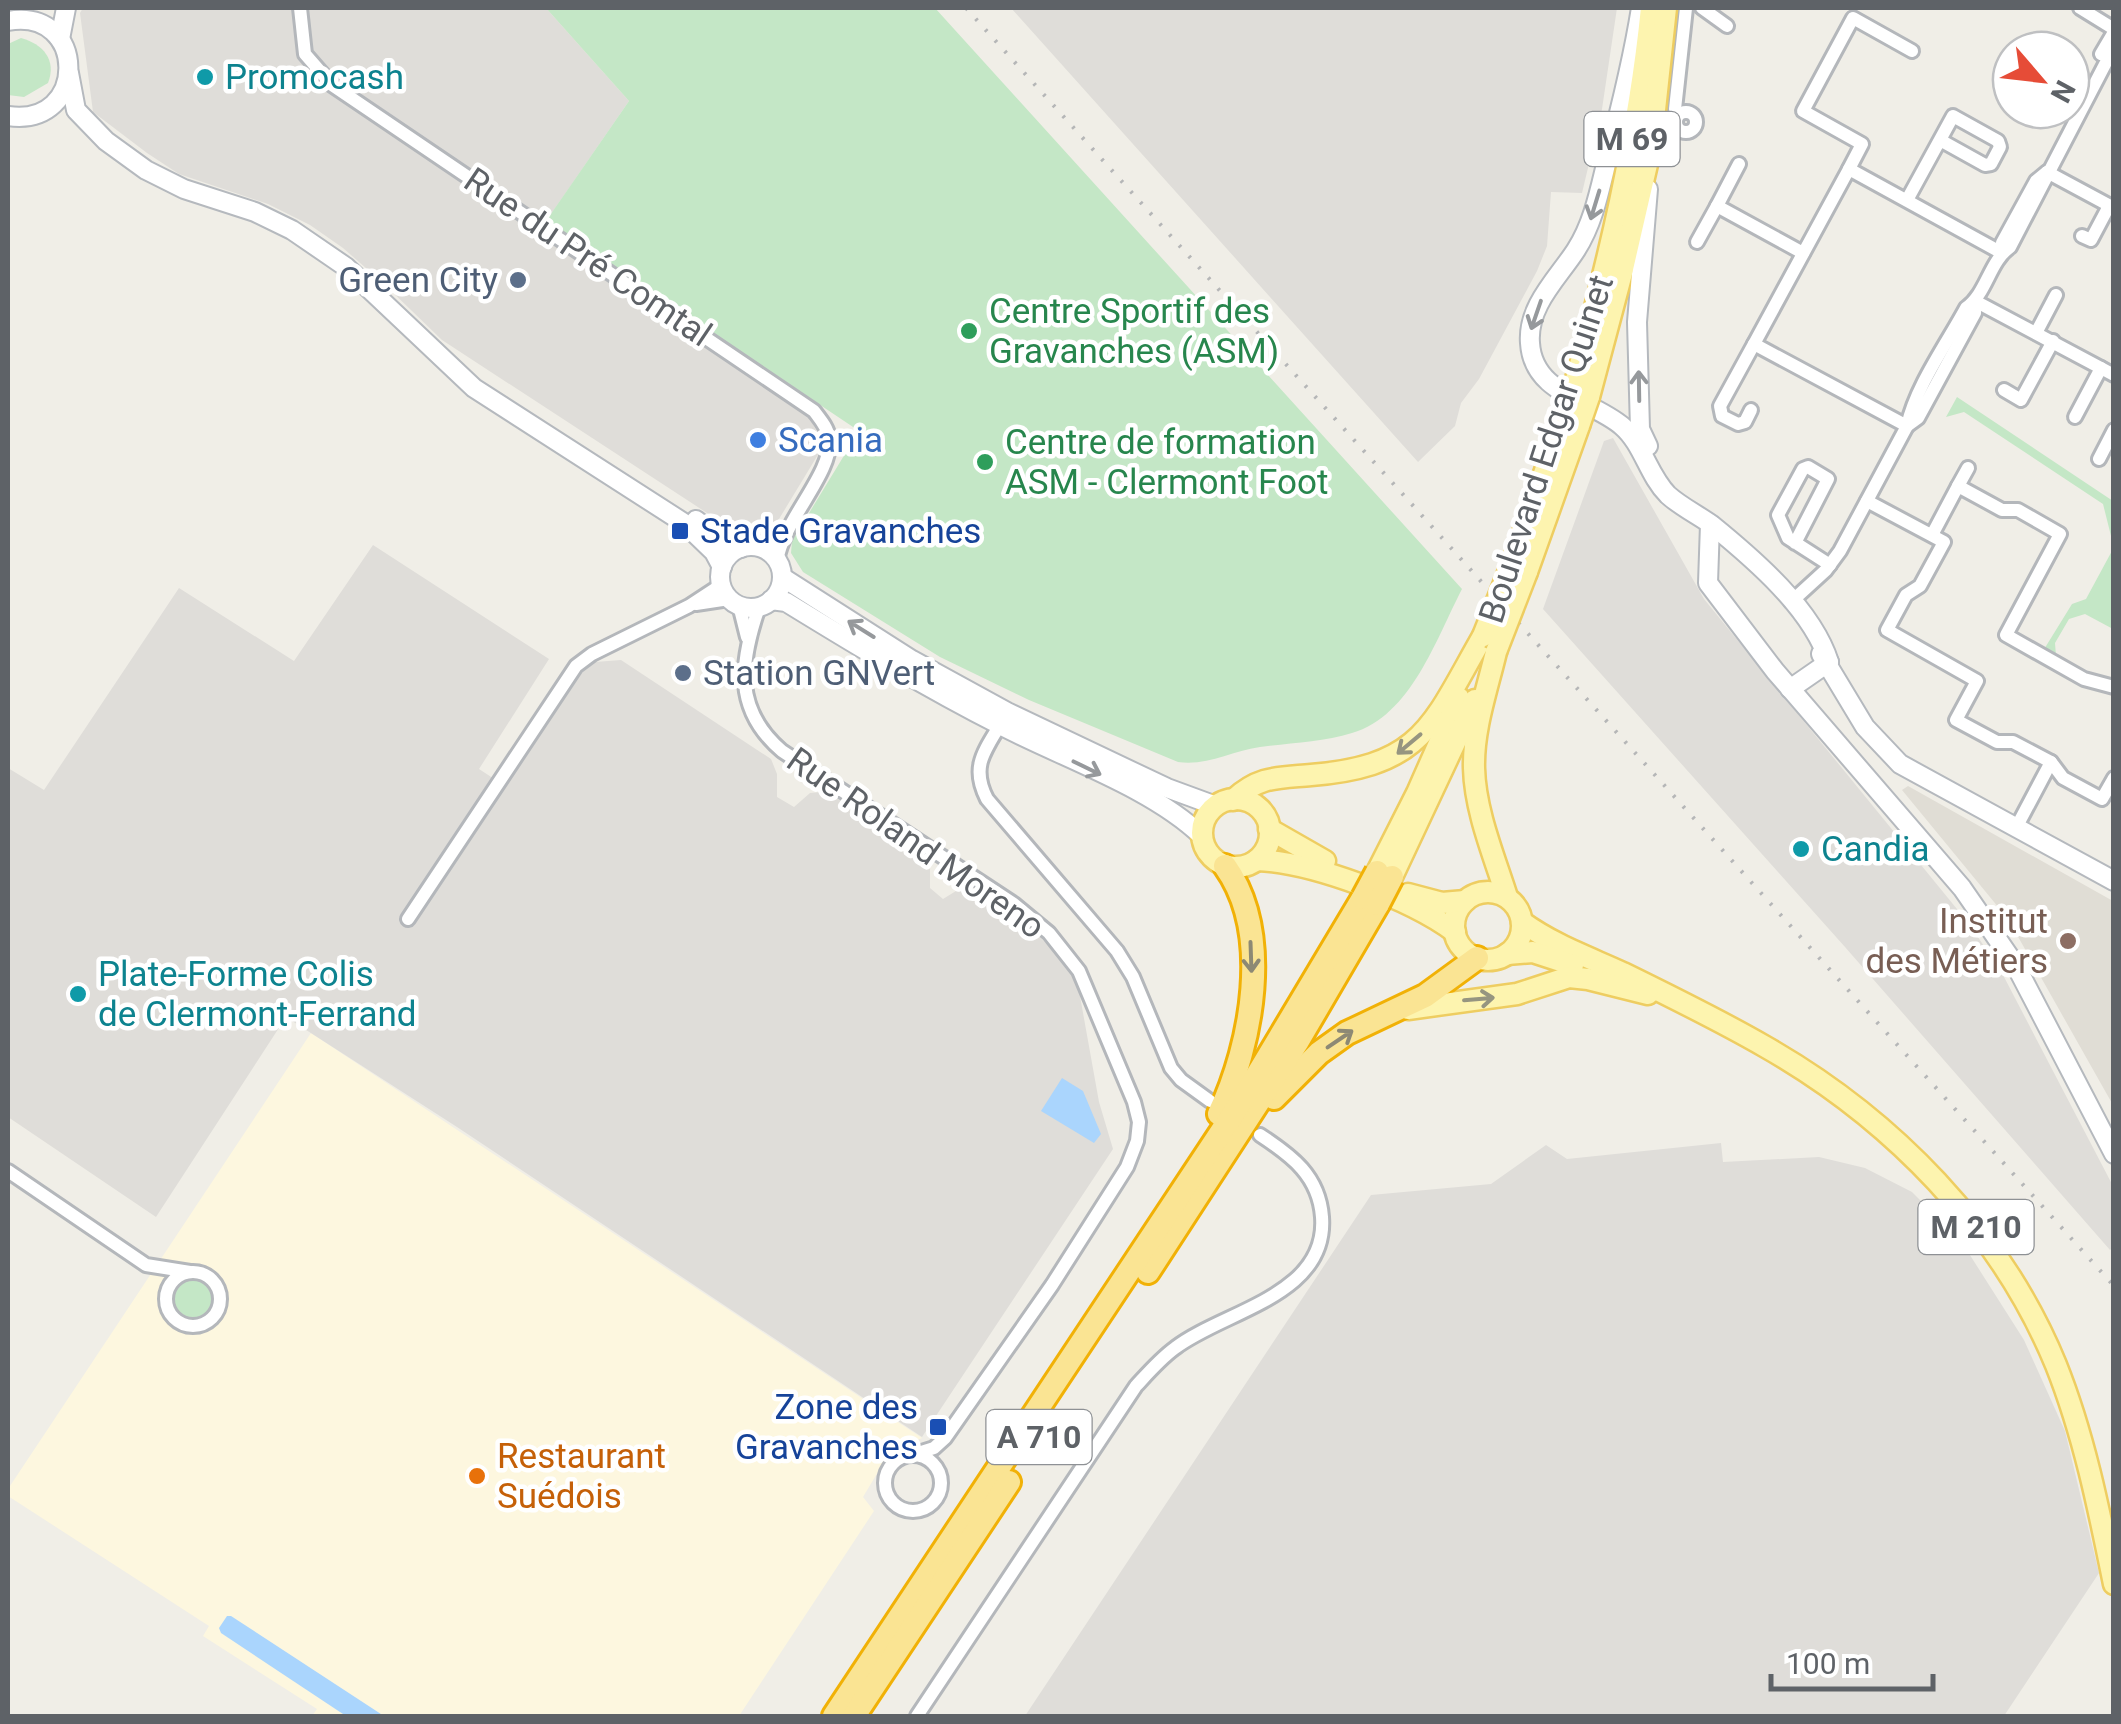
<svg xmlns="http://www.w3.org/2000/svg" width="2121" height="1724" font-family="Roboto,sans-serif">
<rect width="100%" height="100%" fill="#f0eee7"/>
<polygon fill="#fdf7df" points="311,1033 922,1438 891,1450 863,1497 874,1511 739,1716 312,1716 317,1709 203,1636 209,1626 8,1496 8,1489"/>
<g fill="#dfddd9">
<polygon points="83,8 546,8 629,101 538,233 809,416 820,438 819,453 779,519 758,530 730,528 442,340 383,283 343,248 310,225 268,204 179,174 147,153 93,112 80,13"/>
<polygon points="1011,8 1617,8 1602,109 1582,193 1551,192 1547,246 1537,271 1479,379 1461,403 1455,426 1418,462"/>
<polygon points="1613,438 1704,599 1970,925 2003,975 2113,1186 2113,1247 2110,1250 1845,947 1543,609 1604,441"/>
<polygon points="373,545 549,659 479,769 505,786 582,673 595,662 621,660 771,759 777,774 777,797 794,807 810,793 821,792 835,796 926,857 930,864 930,888 943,899 956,891 970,888 985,894 1018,916 1063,960 1078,985 1099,1102 1113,1149 922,1437 457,1127 286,1017 156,1217 8,1117 8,768 44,790 179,588 294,661"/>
<polygon points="1721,1143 1723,1162 1819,1157 1865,1168 1912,1192 1961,1241 2024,1340 2065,1431 2099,1573 2004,1716 1025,1716 1371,1195 1491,1184 1546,1145 1567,1159"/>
</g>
<polygon fill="#e0ddd5" points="1908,786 2113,901 2113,1105 2008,919 1902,790"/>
<g fill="#c4e7c6">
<path d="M 546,8 L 935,8 L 1462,589 C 1436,639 1411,716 1352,733 C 1323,742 1290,743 1260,747 C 1231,751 1208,766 1178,762 L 1029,700 L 940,657 L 803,572 L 791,553 L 792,541 L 859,431 L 546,221 L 629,101 Z"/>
<path d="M 21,38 C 43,44 57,60 48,83 L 24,97 L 8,95 L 8,44 Z"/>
<polygon points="1957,397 2113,501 2113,544 2103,504 1964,412 1946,417"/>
<polygon points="2113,549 2113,629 2085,614 2069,619 2055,643 2056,656 2043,651 2072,604 2086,599"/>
<circle cx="193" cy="1299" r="22"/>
</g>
<g fill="#aad5fd">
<polygon points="1062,1078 1083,1091 1101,1134 1094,1143 1041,1111"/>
<polygon points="227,1616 231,1616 384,1716 346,1716 221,1633 219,1628"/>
</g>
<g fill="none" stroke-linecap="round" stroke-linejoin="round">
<defs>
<g id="street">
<path d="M 300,8 L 305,54 L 332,85 L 814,411 C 820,419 828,428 829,438 C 834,472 783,520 777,561"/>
<polyline points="1702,8 1727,26"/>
<polyline points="2080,8 2114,29"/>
<polyline points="2101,54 2114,32"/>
<circle cx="1686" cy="122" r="10"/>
<polyline points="1678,115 1675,109 1686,8"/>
<polyline points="1739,164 1717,206 1803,253"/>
<polyline points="1849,169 1862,144 1803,111 1853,18 1912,51"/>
<polyline points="2047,172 2114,208"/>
<polyline points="1907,200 1953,116 1998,141 2000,147 1991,164 1985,165 1940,140"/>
<polyline points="2082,236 2091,240 2109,206"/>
<polyline points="1697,242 1717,206"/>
<polyline points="2002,253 2002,243 2036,181 2047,172"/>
<polyline points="1975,301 2114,375"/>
<polyline points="2036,333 2056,295"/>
<polyline points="2004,390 2021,400 2053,341"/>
<polyline points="1751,410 1745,422 1738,424 1722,416 1720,406 1754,344"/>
<polyline points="2075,417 2101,368"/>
<polyline points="1907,426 1754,344 1849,169 2002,253"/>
<polyline points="1907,426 1918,418 1975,313 1975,301"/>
<polyline points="2099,459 2114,430"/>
<polyline points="1958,486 1968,468"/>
<polyline points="1867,501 1944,542 1920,586 1906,595 1887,630 1977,681 1956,720 1997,742 2013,742 2051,762 2063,778 2102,799 2114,778"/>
<polyline points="1932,535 1958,486 2002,510 2018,510 2060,534 2006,635 2084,679 2114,687"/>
<polyline points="1795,543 1828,479 1808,467 1803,469 1778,515 1788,538 1830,565"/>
<polyline points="759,547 782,529"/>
<path d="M 1791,602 L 1826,570 L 1840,551 L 1907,426 C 1916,386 1946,345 1966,308 C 1987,293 1989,262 2010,247 L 2114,47"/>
<polyline points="696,604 729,599"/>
<polyline points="739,605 747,637"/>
<path d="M 759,607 C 740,662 733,709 782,751 L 1014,904 L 1049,933 L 1079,971 L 1134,1102 L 1139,1122 L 1137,1141 L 1127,1167 L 1052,1285 L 945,1438 L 934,1448 L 915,1454"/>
<path d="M 1000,725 C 983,753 971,768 987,799 L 1117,951 L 1133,977 L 1171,1068 L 1181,1080 L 1210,1101"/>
<polyline points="2016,828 2051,762"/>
<polyline points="408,919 576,666 592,654 689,606 721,585"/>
<polyline points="8,1171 146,1265 190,1272"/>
<circle cx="193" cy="1299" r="27"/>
<circle cx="913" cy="1483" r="28"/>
<path d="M 917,1716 L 1136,1386 C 1148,1373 1160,1359 1175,1348 C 1223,1311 1328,1296 1322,1217 C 1319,1176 1292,1156 1260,1135"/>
</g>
<g id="secondary">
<path d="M 1641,8 C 1633,58 1621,107 1608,156 C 1600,188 1594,222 1576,250 C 1558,278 1527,306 1530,343 C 1533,394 1590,399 1622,426 C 1643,444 1648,475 1668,495 C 1680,506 1698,515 1712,525 C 1755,560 1812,609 1829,662"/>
<path d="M 8,21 C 88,7 89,128 8,116"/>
<polyline points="60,39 66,8"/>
<polyline points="69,73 76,110 106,141 146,170 184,189 255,212 292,230 346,267 474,388 684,523 714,552 722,567"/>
<polyline points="1648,446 1640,429 1637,322 1648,189"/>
<polyline points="696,520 724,542 741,548"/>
<polyline points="1710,524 1708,583 1775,671 1962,888 2016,966 2114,1154"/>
<circle cx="751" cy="577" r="31"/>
<polyline points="782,577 912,660 1007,712 1167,788 1216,806"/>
<path d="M 771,600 L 786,602 C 856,645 927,688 1000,725 C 1063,758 1151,787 1202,836"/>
<polyline points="1821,654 1865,727 1900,764 2114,881"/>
<polyline points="1790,689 1829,662"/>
</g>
<g id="primary">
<path d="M 1573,390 C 1608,264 1638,138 1651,8"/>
<polyline points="1589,397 1622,273 1651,147 1666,8"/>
<polyline points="1514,558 1564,417"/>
<polyline points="1527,572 1579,426"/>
<path d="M 1496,652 C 1487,690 1473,729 1474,768 C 1475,811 1494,856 1507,897"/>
<circle cx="1236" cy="833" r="34"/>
<path d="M 1233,800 C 1259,776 1277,778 1311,775 C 1423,766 1432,725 1483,636"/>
<polyline points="1269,829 1325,861"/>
<path d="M 1257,860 C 1312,862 1411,899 1455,932"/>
<polyline points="1377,872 1417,793 1459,698"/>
<polyline points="1392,877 1475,700"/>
<circle cx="1488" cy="926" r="34"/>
<polyline points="1408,894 1442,903 1465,901"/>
<path d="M 1522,922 C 1554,945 1588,957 1623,973 C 1670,996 1719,1020 1764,1046 C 1891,1118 2000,1229 2056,1365 C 2084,1435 2099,1510 2114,1584"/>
<polyline points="1507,954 1533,952 1573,965"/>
<polyline points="1408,1009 1517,994 1569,977 1588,979 1648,994"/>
</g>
<g id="highway">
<polyline points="1274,1098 1319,1053 1347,1033 1425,996 1477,958"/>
<path d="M 1219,1114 C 1252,1044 1273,933 1225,866"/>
<polyline points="1148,1272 1298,1041 1378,904"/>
<polyline points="834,1716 1241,1102 1363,898"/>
<polyline points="854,1716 1009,1482"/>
</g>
</defs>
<use href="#street" stroke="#b4b7bb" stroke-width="18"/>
<use href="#secondary" stroke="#b5b9be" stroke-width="22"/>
<use href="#primary" stroke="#eecd61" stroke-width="25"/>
<use href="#highway" stroke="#f1b106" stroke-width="28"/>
<use href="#street" stroke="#fff" stroke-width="12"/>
<use href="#secondary" stroke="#fff" stroke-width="18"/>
<use href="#primary" stroke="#fdf4af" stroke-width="20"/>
<use href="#highway" stroke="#fae493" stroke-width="22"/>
<polyline stroke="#b5b6b7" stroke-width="4" stroke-dasharray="2.5 12" stroke-linecap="butt" points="966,8 2114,1286"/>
<defs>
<g id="primary-bridge">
<polyline points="1564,417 1573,390"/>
<polyline points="1579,426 1589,397"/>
<polyline points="1483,636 1514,558"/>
<polyline points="1496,652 1527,572"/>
</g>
<g id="highway-bridge">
<polyline points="1363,898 1377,872"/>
<polyline points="1378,904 1392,877"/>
</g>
</defs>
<use href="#primary-bridge" stroke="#eecd61" stroke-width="25" stroke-linecap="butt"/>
<use href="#highway-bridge" stroke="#f1b106" stroke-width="28" stroke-linecap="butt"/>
<use href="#primary-bridge" stroke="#fdf4af" stroke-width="20"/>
<use href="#highway-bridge" stroke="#fae493" stroke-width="22"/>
</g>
<defs><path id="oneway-shaft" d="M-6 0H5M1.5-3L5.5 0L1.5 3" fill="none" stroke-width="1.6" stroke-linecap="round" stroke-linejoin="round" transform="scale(2.5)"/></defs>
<g stroke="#96999c">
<use href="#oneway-shaft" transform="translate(1595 205) rotate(107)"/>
<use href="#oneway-shaft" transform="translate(1536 315) rotate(109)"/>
<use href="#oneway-shaft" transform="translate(1639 386) rotate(-91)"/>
<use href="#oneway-shaft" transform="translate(861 629) rotate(-148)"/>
<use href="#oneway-shaft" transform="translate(1087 768) rotate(26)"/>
</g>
<g stroke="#969580">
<use href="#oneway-shaft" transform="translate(1409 744) rotate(140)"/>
<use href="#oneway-shaft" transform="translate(1479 999) rotate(-5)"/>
</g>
<g stroke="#8d8974">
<use href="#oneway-shaft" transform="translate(1251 957) rotate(88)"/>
<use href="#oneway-shaft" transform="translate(1340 1039) rotate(-34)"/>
</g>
<g fill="#0f9aa8" stroke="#fff" stroke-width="4">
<circle cx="205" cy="77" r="10"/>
<circle cx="1801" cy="849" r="10"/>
<circle cx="78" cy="994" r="10"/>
</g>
<g fill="#5c6f8a" stroke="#fff" stroke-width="4">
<circle cx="518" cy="280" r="10"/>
<circle cx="683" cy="673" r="10"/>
</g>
<g fill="#2e9e5b" stroke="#fff" stroke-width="4">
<circle cx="969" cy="331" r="10"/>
<circle cx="985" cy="462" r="10"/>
</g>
<circle fill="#3f7fe0" stroke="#fff" stroke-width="4" cx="758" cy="440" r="10"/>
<g fill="#1a4fb4" stroke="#fff" stroke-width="4">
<rect x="670" y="521" width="20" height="20" rx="5"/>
<rect x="928" y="1417" width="20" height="20" rx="5"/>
</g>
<circle fill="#8d6e63" stroke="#fff" stroke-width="4" cx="2068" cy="941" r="10"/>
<circle fill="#e8710a" stroke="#fff" stroke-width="4" cx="477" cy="1476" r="10"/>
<g text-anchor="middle" stroke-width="9" stroke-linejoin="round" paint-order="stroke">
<g fill="#fff" stroke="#8e9195" stroke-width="2.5">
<rect x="1584.5" y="112" width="95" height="54" rx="8"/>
<rect x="1918.5" y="1200" width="115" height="54" rx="8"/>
<rect x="986.5" y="1410" width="105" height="54" rx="8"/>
</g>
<g font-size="32" font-weight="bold" fill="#5e6267">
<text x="1632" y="150">M 69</text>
<text x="1976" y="1238">M 210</text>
<text x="1039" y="1448">A 710</text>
</g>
<g font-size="35" fill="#0d838f" stroke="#fff" text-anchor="start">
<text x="225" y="89">Promocash</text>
<text x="1821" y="861">Candia</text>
<text x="98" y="986">Plate-Forme Colis<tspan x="98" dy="40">de Clermont-Ferrand</tspan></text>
</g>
<g font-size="35" fill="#5e6267" stroke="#fff">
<text transform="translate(588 257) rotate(34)" y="12">Rue du Pré Comtal</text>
<text transform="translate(1546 449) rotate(-72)" y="12">Boulevard Edgar Quinet</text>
<text transform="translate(916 843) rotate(35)" y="12">Rue Roland Moreno</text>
</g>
<g font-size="35" fill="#4e5e75" stroke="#fff" text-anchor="end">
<text x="498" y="292">Green City</text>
<text x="703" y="685" text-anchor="start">Station GNVert</text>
</g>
<g font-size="35" fill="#27864d" stroke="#fff" text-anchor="start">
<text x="989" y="323">Centre Sportif des<tspan x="989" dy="40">Gravanches (ASM)</tspan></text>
<text x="1005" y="454">Centre de formation<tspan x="1005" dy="40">ASM - Clermont Foot</tspan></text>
</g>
<g font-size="35" fill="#366cbe" stroke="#fff" text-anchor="start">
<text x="778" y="452">Scania</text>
</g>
<g font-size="35" fill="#164399" stroke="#fff" text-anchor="start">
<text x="700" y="543">Stade Gravanches</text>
<text x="918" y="1419" text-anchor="end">Zone des<tspan x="918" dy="40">Gravanches</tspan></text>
</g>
<g font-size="35" fill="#785e54" stroke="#fff" text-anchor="end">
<text x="2048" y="933">Institut<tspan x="2048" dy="40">des Métiers</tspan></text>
</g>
<g font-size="35" fill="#c56008" stroke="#fff" text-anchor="start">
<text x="497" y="1468">Restaurant<tspan x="497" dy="40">Suédois</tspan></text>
</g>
</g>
<rect width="2121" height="1724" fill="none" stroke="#5e6267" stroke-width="20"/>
<g transform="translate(2041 80) rotate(118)"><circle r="48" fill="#ffffff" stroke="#bfc0c2" stroke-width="2.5"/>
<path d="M0-8L18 38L0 25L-18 38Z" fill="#e64c37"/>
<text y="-15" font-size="28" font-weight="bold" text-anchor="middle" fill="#5e6267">N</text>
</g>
<path d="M1771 1674v15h162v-15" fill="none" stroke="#5e6267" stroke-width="5"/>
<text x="1786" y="1674" font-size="30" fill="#5e6267" stroke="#ffffff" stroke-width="8" paint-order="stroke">100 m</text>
</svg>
